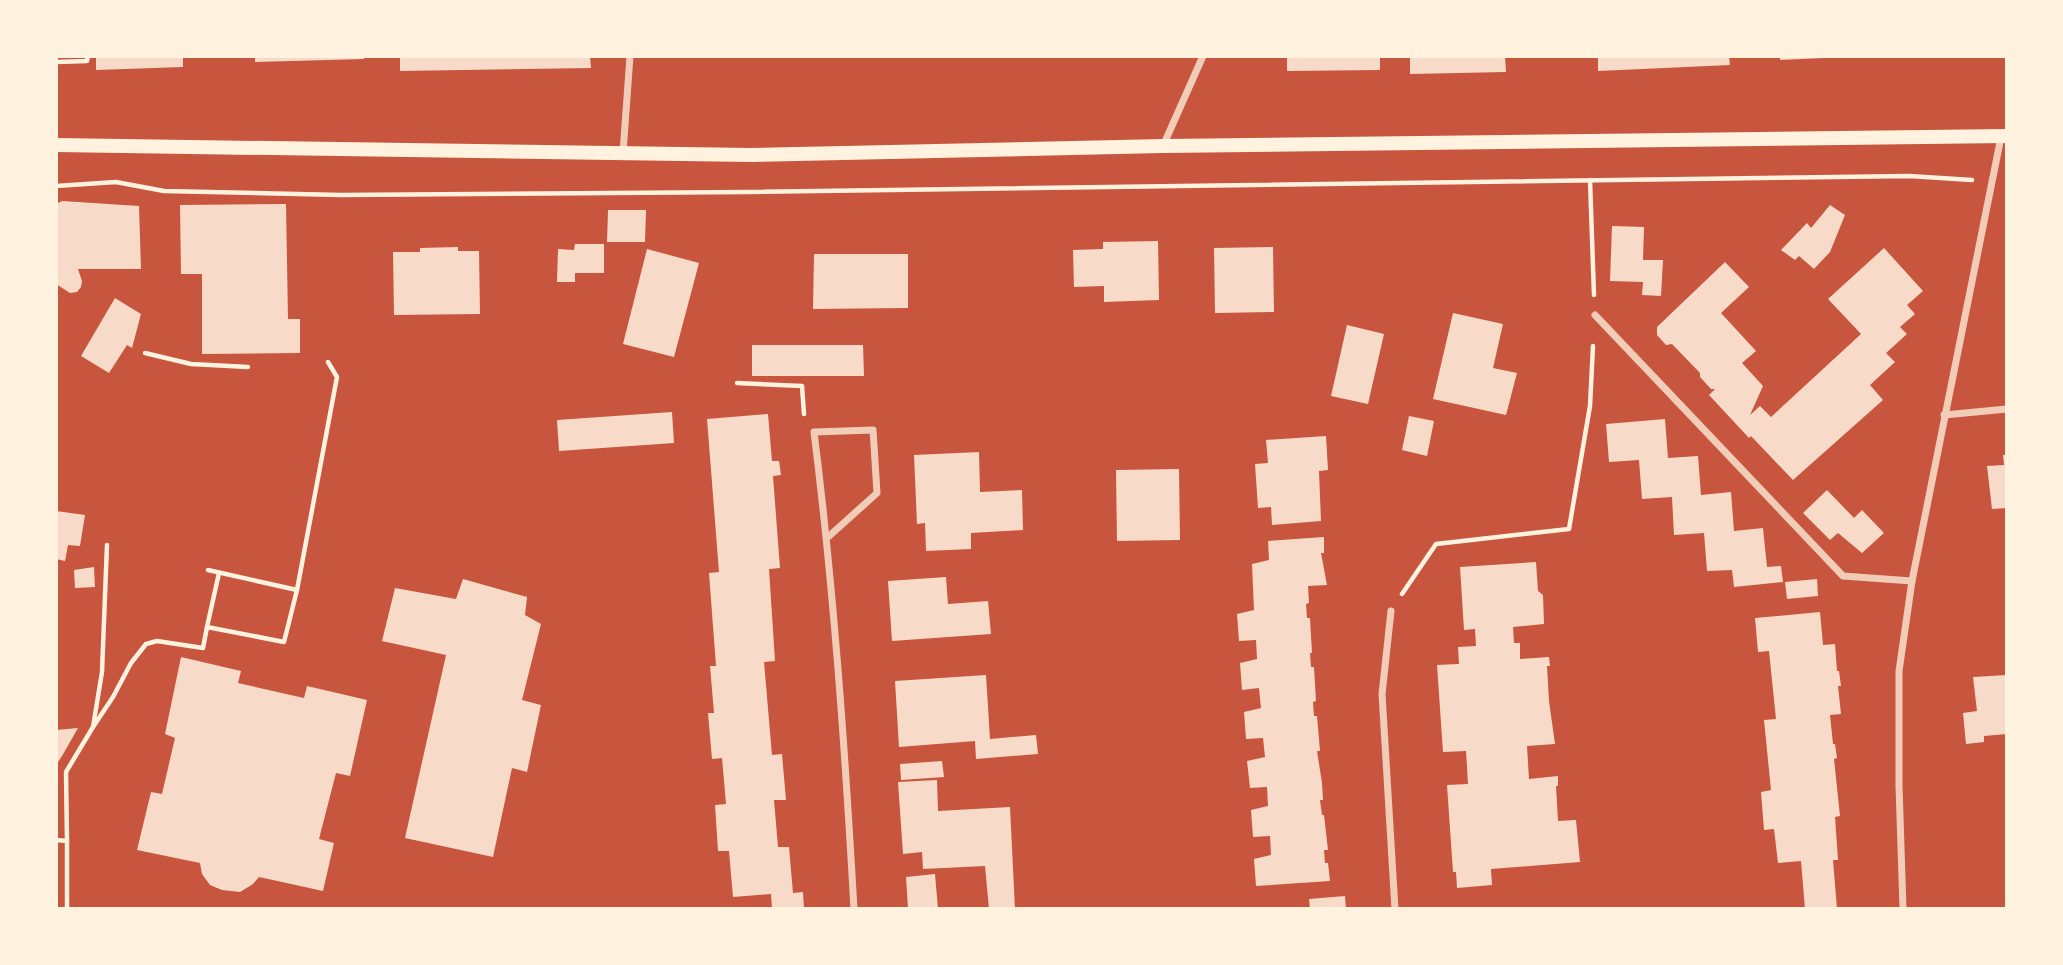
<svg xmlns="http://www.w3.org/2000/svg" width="2063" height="965" font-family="Poppins,sans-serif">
<rect width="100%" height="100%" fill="#c8553d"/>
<g fill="#f7dbc8">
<polygon points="96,56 183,56 183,67 96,70"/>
<polygon points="255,56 364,56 364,59 255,62"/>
<polygon points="400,56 590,56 591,68 400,71"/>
<polygon points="1287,56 1380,56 1380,70 1287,71"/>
<polygon points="1410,56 1505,56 1506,72 1410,74"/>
<polygon points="1598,56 1729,56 1730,65 1598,71"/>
<polygon points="1780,56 1824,56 1824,58 1780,60"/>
<polygon points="62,201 139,206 141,269 78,269 82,281 81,287 77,292 70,293 56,284 56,204"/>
<polygon points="286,204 288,319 300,319 300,353 202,354 202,274 181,274 180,205"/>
<polygon points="1830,205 1845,215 1830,252 1814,269 1799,256 1795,260 1781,250 1807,223 1811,228"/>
<polygon points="608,210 646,210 645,242 607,242"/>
<polygon points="1612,226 1644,227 1643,260 1663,260 1661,296 1642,295 1643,282 1610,281"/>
<polygon points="1158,241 1159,300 1104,302 1104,286 1074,287 1073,250 1103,249 1103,242"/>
<polygon points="575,244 604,244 604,273 575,273 575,282 557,282 558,249 574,250"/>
<polygon points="458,247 458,251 479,251 480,314 394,315 393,252 420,252 420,248"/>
<polygon points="1273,247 1274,312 1215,313 1214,248"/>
<polygon points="1884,248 1923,291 1907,305 1915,314 1900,327 1907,334 1886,353 1895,362 1870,385 1883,400 1793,480 1751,436 1749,438 1709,395 1715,389 1711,389 1700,377 1700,373 1672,344 1666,345 1657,335 1657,327 1725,262 1749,287 1721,313 1756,351 1742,363 1763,386 1750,415 1760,406 1771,417 1861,334 1828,299"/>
<polygon points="647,249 699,263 674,357 623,344"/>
<polygon points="814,254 908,254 908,308 813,309"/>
<polygon points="115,298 141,314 132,348 127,345 109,373 81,356"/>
<polygon points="1453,313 1503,324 1493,368 1517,373 1506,415 1433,399"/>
<polygon points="1347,325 1384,334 1368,404 1331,396"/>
<polygon points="752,345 863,345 864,376 752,376"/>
<polygon points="672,412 674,443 559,451 557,420"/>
<polygon points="768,414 772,461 779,461 781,475 773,476 780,568 769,569 775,661 764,662 772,755 782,754 786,800 774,800 778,847 789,847 793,893 803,892 804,909 772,909 771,894 733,897 729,851 718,851 715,805 726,804 722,758 712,759 708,713 714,713 710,666 716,666 709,573 719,572 707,419"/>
<polygon points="1409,416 1434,421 1427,456 1402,450"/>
<polygon points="1665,419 1668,458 1698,456 1701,495 1731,492 1734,531 1763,528 1767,567 1781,566 1783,582 1734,587 1732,570 1707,571 1704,533 1674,535 1672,497 1642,499 1639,460 1609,462 1606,424"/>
<polygon points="1326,436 1328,470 1319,471 1321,521 1272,525 1271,507 1258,508 1255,464 1268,463 1266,440"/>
<polygon points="979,452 980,492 1022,490 1023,530 971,533 971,549 926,551 925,523 917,524 914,455"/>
<polygon points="2003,455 2007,455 2007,508 1992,509 1987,466 2004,465"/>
<polygon points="1179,469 1180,540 1117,541 1116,470"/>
<polygon points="1827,490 1854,518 1862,510 1884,533 1862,553 1838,533 1830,540 1803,513"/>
<polygon points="56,511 85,515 80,546 68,545 65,561 56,559"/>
<polygon points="1324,537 1324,553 1321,553 1327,585 1308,586 1309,603 1306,604 1307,618 1310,618 1312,653 1310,653 1311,667 1314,667 1316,701 1313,702 1314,716 1317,716 1320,751 1317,751 1322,783 1323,800 1320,800 1322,815 1324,815 1328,850 1324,850 1325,863 1328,863 1330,881 1256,886 1254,859 1271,855 1270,836 1253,837 1251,810 1268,806 1267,787 1250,788 1247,761 1265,757 1263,738 1246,739 1244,712 1261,708 1259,688 1242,690 1240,663 1257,659 1256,640 1239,641 1237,614 1254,610 1252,564 1269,560 1268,541"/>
<polygon points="1536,562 1538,591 1543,595 1544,624 1513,627 1514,643 1520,643 1520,659 1549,657 1550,666 1547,666 1549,701 1555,744 1527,746 1529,779 1558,776 1558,786 1556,786 1558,821 1576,820 1580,862 1491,869 1492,885 1457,888 1456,872 1453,872 1447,785 1468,784 1466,751 1443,752 1437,665 1459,664 1458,647 1476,646 1475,629 1464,630 1460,567"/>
<polygon points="94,567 95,587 75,588 74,570"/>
<polygon points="946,577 948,604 988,601 991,634 892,641 888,581"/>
<polygon points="463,579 527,597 525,615 541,624 522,700 541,705 527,772 512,768 493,857 405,838 446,655 382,641 395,588 456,599"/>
<polygon points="1817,579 1818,596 1787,599 1785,582"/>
<polygon points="1820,612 1823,645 1835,644 1837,671 1839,671 1841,686 1838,686 1841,714 1830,715 1833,744 1835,744 1837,758 1834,759 1840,816 1835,817 1838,860 1833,860 1837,909 1805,909 1801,861 1778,863 1774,829 1764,830 1761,792 1771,790 1764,720 1776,719 1769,651 1758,652 1755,618"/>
<polygon points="181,657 241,671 238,683 304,698 307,686 367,700 350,776 336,773 319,839 334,843 323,891 259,877 253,884 240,892 222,890 210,885 202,874 200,863 137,850 151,792 162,794 175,738 165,734"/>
<polygon points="986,675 990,739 1036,735 1038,754 976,759 975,741 899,747 895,681"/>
<polygon points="2007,675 2007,734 1984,736 1984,742 1966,744 1963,713 1977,711 1973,677"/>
<polygon points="78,728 62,756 56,765 56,730"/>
<polygon points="942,761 944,777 901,780 900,764"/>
<polygon points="937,780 938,811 1010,807 1015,909 989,909 985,866 923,869 922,852 903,854 898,782"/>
<polygon points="935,874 938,909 908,909 906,877"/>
<polygon points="1345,896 1346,909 1310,909 1309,899"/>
</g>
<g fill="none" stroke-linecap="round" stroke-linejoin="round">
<g stroke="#fff3e0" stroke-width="4.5">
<polyline points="56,62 87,61 88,56"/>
<polyline points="1590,180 1594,295"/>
<polyline points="56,186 116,182 164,191 341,195 748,192 1909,176 1972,180"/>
<polyline points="145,353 191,364 248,367"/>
<polyline points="737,383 802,386 804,414"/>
<polyline points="208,570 297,590 337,377 328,362"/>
<polyline points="1402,594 1436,544 1569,529 1590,406 1593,346"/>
<polyline points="207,627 219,573"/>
<polyline points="93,727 113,697 131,663 146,644 157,641 203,648 207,627 284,642 297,590"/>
<polyline points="56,840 67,841 67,909"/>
<polyline points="67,841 66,772 93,727 102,672 107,545"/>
</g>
<g stroke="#f1ccb7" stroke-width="7">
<polyline points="1163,146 1203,56"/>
<polyline points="623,153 630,56"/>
<polyline points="1595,315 1843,576 1912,581"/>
<polyline points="1944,415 2007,409"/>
<path d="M 827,538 L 877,493 L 873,430 L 814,432 C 834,591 845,750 854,909"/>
<polyline points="1391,611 1382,694 1395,909"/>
<polyline points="1903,909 1899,786 1899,671 1912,581 2001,137"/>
</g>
<polyline stroke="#fff3e0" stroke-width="14" points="56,145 751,155 1163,146 2007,136"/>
</g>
<rect width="2063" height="965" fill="none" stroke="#fff3e0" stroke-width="116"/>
</svg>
